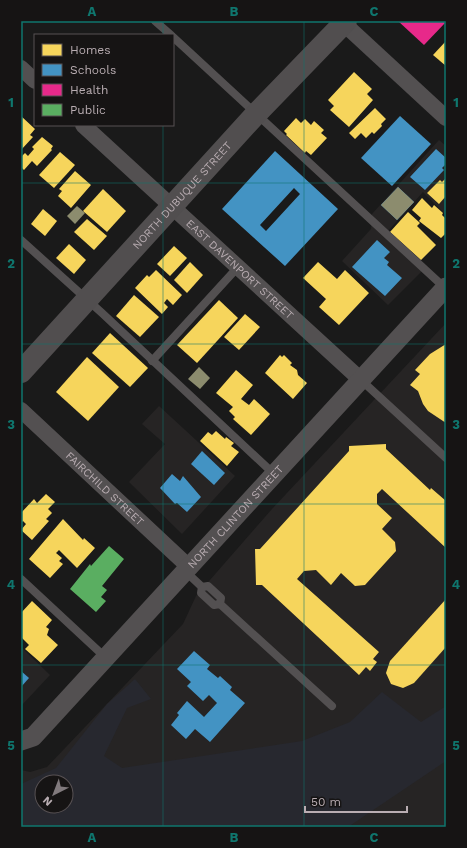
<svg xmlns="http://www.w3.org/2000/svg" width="467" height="848" font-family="'Work Sans',sans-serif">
<rect width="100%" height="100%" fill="#1a1a1a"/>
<g fill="#262424" fill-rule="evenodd">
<polygon points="439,140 446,146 446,215 423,192 388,231 427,266 388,305 342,261 371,229 372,214"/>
<path d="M 446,323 L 446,827 L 21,827 L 21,770 L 30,772 L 47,767 L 183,624 L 196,596 L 272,509 ZM 42,782 L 66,782 L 66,806 L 42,806 Z"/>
<polygon points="159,406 235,476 182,534 129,482 165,444 142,424"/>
<polygon points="21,647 50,675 21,706"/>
</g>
<path fill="#27282f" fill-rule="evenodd" d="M 135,679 L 151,699 L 127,708 L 104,756 L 122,768 L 302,741 L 350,722 L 382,692 L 421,722 L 446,706 L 446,761 L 348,827 L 21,827 L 21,784 L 56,768 L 107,704 ZM 42,782 L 66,782 L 66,806 L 42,806 Z"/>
<g fill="#f6d55c">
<polygon points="446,41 446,66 433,55"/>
<polygon points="354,72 372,89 367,94 373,100 349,127 330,110 334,106 328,100"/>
<polygon points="375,108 386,119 381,124 382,126 374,134 372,132 366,138 361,133 355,139 349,133"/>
<polygon points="21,116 35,129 30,135 33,137 21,150"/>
<polygon points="296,118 301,123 305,119 311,125 314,121 324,130 321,133 327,138 311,155 306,151 305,153 286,135 287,134 284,131"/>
<polygon points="42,137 53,146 51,149 52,150 37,166 32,161 24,170 21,167 21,157 25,153 28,156 34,149 32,147"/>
<polygon points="60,152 75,165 54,188 39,175"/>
<polygon points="75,171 91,185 71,208 58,196 62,191 59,189"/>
<polygon points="446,178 446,196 439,204 427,193 440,180 442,182"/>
<polygon points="103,189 126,211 107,232 83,211"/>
<polygon points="422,198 432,208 434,205 443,213 442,215 446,219 446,233 441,238 419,221 421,218 412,210"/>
<polygon points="43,209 57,221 45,236 31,224"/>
<polygon points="408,212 420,223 417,226 436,245 421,260 390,232"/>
<polygon points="87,219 107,236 94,250 74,232"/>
<polygon points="69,244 86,260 74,274 56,258"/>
<polygon points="174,246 187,258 170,276 157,264"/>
<polygon points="190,262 203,275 187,293 174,280"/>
<polygon points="318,262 337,279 345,270 369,293 339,325 319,307 326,299 303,278"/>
<polygon points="156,270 182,295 173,305 167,299 164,303 168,307 162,314 135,288 147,275 149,277"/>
<polygon points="134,295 159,317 140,337 116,316"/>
<polygon points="219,300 238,318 197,363 177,345"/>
<polygon points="245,314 260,327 239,350 224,337"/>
<polygon points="110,333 148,368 130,387 92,353"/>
<polygon points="446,344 446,423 428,411 423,404 418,391 410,385 420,374 415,370 430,354"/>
<polygon points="280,355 282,357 284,355 292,363 290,365 297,370 298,375 307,383 293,399 265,373"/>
<polygon points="87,357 119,387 88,421 56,392"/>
<polygon points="236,370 253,385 241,399 249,405 254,399 270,414 251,435 233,419 235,417 229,411 233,407 216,393"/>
<polygon points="216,431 225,439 226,437 234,443 231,446 239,452 227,466 200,441 208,432 212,435"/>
<polygon points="386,444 386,449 430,490 431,488 446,501 446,548 382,489 377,494 377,504 392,518 382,529 395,542 396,551 365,585 355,586 341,573 331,585 316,570 304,571 297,579 379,652 373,659 377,662 370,671 366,667 359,675 262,585 256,585 255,549 260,549 349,451 349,446"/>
<polygon points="46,494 55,502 48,509 52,513 46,519 49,521 32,540 21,530 26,524 23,521 21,523 21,513 34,499 37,503"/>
<polygon points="63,519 83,540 84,538 95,548 77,568 59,550 56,553 62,558 59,561 63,564 50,578 29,559"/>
<polygon points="446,599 446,647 414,683 403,688 391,684 386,673 390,661"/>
<polygon points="32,601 52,620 46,627 49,629 47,635 58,645 41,663 25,649 29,645 21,637 21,613"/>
</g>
<g fill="#4393c3" fill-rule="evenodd">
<polygon points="400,116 431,144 392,186 361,158"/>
<polygon points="436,149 446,158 446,164 442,168 444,170 425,190 410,177"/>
<path d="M 275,151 L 338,209 L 285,266 L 222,209 ZM 294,188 L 300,194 L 266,231 L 260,225 Z"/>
<polygon points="398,187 414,202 397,220 381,205"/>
<polygon points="377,240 390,252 384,258 389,262 387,265 402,278 385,296 352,267"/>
<polygon points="202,451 225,473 214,485 191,464"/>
<polygon points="172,474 180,481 183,476 201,497 187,512 177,503 175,504 160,488"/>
<polygon points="194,651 210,665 207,669 218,678 220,676 232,687 230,690 245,703 210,742 195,729 186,739 171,725 179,715 177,713 187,701 204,717 217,703 209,695 203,701 187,686 191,682 177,669"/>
<polygon points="21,671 29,678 21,687"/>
</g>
<polygon fill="#e7298a" points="398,21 443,21 445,23 424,45"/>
<polygon fill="#5aae61" points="109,546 124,559 102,586 107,590 101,597 106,601 96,612 70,589 90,564 91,566"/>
<g fill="#8c8c6e">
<polygon points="398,187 414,202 397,220 381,205"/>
<polygon points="77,206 85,213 75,224 67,216"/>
<polygon points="199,367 210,378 200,389 188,379"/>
</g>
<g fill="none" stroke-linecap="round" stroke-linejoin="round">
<g stroke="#535051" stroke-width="8">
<polyline points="155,21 171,35"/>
<polyline points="173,37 445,288"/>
<polyline points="21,240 102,313 274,474"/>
<polyline points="152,361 238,267"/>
<polyline points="361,380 446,458"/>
<polyline points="185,571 202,587"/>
<polyline points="21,579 106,658"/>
<polyline points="220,604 221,598 208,586 202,587 201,593 214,605 220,604 332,706"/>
</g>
<g stroke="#535051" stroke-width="16">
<polyline points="341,21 446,118"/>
<polyline points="21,68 35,81"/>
<path id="s1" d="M 83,125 L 361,380"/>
<path id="s2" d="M 21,410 L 189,567"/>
</g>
<path stroke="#535051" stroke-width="19" id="s3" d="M 21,741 L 33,737 L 446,287"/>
<path stroke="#514e4f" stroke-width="22" id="s4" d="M 21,372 L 256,114 L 346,21"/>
</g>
<path fill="none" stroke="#0f766e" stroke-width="1" stroke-opacity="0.55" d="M 163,21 L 163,35M 304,21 L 304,827M 163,125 L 163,827M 21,183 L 446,183M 21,344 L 446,344M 21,504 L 446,504M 21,665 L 446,665"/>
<g text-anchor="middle" stroke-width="4" stroke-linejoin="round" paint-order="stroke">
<g font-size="11" fill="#b9adb2" stroke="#161414">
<text dy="4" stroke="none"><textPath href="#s4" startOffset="239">NORTH DUBUQUE STREET</textPath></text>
<text dy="4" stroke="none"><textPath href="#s1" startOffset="213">EAST DAVENPORT STREET</textPath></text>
<text dy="4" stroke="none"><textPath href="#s2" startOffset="115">FAIRCHILD STREET</textPath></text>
<text dy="4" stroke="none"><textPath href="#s3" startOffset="312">NORTH CLINTON STREET</textPath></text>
</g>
</g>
<rect width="467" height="848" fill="none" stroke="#161414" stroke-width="44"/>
<rect x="34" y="34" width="140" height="92" fill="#161414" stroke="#575153"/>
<rect x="42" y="44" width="20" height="12" fill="#f6d55c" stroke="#575153"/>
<text x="70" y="54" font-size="12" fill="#b9adb2">Homes</text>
<rect x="42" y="64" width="20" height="12" fill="#4393c3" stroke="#575153"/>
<text x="70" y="74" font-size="12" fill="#b9adb2">Schools</text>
<rect x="42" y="84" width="20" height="12" fill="#e7298a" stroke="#575153"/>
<text x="70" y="94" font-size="12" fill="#b9adb2">Health</text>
<rect x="42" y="104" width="20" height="12" fill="#5aae61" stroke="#575153"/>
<text x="70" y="114" font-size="12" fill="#b9adb2">Public</text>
<g transform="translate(54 794) rotate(222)"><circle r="19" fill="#161414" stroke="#575153"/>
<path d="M0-3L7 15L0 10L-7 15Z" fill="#817a7d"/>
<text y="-6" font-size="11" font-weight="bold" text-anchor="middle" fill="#b9adb2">N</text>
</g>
<path d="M305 806v6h102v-6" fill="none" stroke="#b9adb2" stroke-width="2"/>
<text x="311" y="806" font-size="12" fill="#b9adb2" stroke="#161414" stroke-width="3" paint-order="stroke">50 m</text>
<rect x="22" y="22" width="423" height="804" fill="none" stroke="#0f766e" stroke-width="1.5"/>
<g font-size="13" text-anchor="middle" font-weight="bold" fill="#0f766e">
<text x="92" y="16">A</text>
<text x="234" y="16">B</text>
<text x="374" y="16">C</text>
<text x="11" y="107">1</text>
<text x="456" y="107">1</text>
<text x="11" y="268">2</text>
<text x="456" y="268">2</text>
<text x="11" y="429">3</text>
<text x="456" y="429">3</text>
<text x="11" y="589">4</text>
<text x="456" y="589">4</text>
<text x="11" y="750">5</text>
<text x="456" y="750">5</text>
<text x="92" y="842">A</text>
<text x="234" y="842">B</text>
<text x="374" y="842">C</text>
</g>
</svg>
